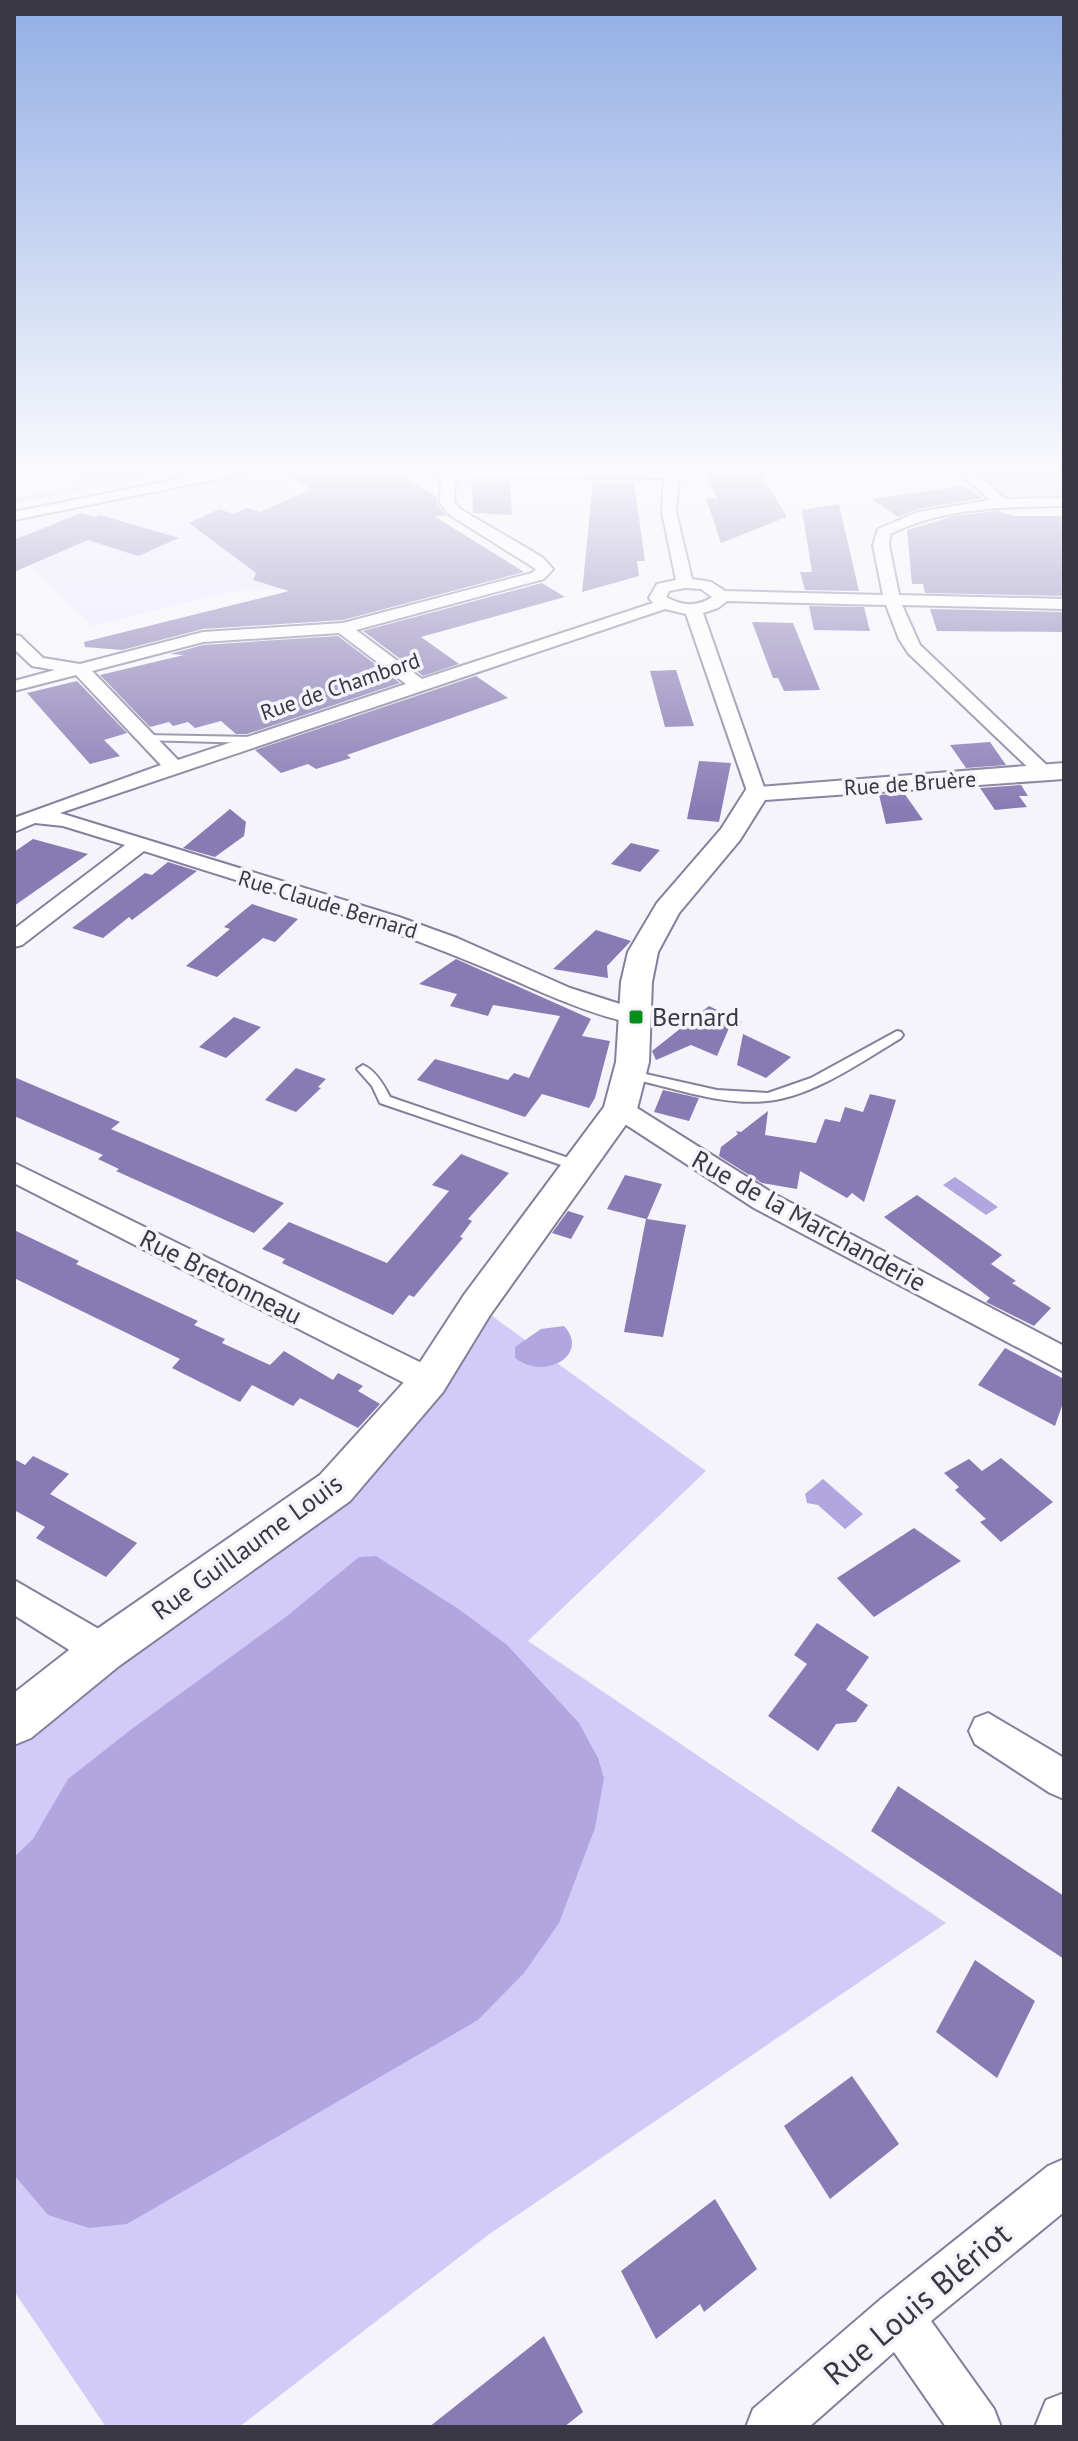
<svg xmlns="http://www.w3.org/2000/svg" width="1078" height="2441" font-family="'PT Sans',sans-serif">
<rect width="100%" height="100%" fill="#f5f4fb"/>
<polygon fill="#ebe7fe" points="268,470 304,493 303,589 234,591 92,626 14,551 14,522"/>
<g fill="#d3cbf7">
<polygon points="71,469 195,469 14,504 14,498 88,483"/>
<polygon points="971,469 1064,469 1064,498 1003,498"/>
<polygon points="477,1305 706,1471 528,1641 946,1923 488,2235 239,2427 106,2427 14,2291 14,1722 261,1542"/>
</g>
<g fill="#b2a6e1">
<polygon points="955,1177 998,1207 986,1215 943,1185"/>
<path d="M 564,1326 C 590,1353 547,1382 515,1358 L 515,1347 L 541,1329 Z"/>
<polygon points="823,1479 863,1514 845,1529 818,1505 807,1503 805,1494"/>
<polygon points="376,1556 460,1610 507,1645 579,1723 598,1758 604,1778 595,1828 559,1923 524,1973 478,2020 127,2224 89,2228 48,2215 14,2175 14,1857 33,1839 68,1779 133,1728 287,1616 359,1557"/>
</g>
<g fill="#887bb4">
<polygon points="280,469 390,469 437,497 438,505 447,516 434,516 524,572 343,620 203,629 122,650 85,647 84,642 289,591 253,580 256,573 189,523 219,509 233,514 246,508 260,512 312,489"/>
<polygon points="703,469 758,469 787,517 721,543 706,498 718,499"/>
<polygon points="472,482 510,483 512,515 473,513"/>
<polygon points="593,483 634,483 645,561 637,561 639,576 582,592"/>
<polygon points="962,486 982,498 918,509 898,517 872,499"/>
<polygon points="839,504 859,591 805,590 800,572 812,572 802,510"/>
<polygon points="997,511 1014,516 1064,516 1064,596 925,593 923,584 912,584 907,530 954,516"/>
<polygon points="81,513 94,517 100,515 179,538 138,556 88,540 14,572 14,540"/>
<polygon points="542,583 565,597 421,637 459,664 423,676 363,631"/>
<polygon points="809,606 864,607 870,631 814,630"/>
<polygon points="930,609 1064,612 1064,632 937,631"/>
<polygon points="752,622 793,623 820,690 784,691 778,678 773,678"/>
<polygon points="338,636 400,683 247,734 236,734 221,721 195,728 188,722 173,726 169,722 150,727 100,675 184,655 170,654 203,645"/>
<polygon points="676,670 694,726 665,727 650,671"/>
<polygon points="476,676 508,698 347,755 351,758 316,769 308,764 281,773 255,750"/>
<polygon points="77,681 127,733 104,740 120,756 90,764 27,693"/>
<polygon points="990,742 1006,765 966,768 950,745"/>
<polygon points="699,761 731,763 719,822 687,819"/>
<polygon points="1021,785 1028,796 1019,796 1027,807 995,810 980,788"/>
<polygon points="904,793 923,820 886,824 879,795"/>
<polygon points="230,809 246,822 244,836 215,857 183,848"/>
<polygon points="33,839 88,854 14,906 14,852"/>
<polygon points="631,843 660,850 640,872 611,864"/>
<polygon points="168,862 197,871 132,920 129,917 103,938 72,928 145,873 152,875"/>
<polygon points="252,904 298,919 275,942 263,938 217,977 186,966 230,929 224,927"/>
<polygon points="596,930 631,941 607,966 608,978 553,969"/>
<polygon points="456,959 591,1019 582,1036 610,1041 595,1098 589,1108 542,1094 525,1117 417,1080 435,1059 508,1080 514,1073 529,1078 560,1016 493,1005 488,1016 450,1006 457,994 419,984"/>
<polygon points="709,1006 742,1022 729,1028 717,1056 691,1045 656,1060 652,1051"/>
<polygon points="234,1017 261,1027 226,1058 199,1047"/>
<polygon points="743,1034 791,1057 766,1078 737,1065"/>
<polygon points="296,1068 326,1079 318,1087 321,1088 296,1112 265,1100"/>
<polygon points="14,1077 120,1122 111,1129 284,1203 254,1233 116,1171 119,1169 98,1159 103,1155 14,1116"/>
<polygon points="663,1090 699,1098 689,1121 654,1112"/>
<polygon points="870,1094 896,1100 864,1202 852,1193 847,1198 800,1171 797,1189 762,1183 719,1156 721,1147 738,1134 736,1131 741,1132 768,1111 765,1135 816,1143 825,1119 840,1122 845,1107 863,1112"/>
<polygon points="461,1154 509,1173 468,1219 472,1221 460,1237 463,1238 414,1297 409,1295 393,1315 282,1263 285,1259 262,1249 289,1222 387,1263 449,1191 432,1185"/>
<polygon points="625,1175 662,1184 647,1219 686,1225 663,1337 624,1332 646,1219 607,1209"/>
<polygon points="917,1195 1002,1255 991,1264 1016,1281 1012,1283 1051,1308 1034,1326 986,1302 990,1298 884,1217"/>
<polygon points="568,1211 584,1216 571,1239 552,1233"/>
<polygon points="14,1230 79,1261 76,1264 198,1321 194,1325 225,1339 222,1343 270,1365 284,1351 333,1380 338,1373 363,1386 358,1391 380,1404 358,1428 300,1398 293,1406 252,1385 240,1402 172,1368 180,1359 14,1278"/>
<polygon points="1005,1348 1064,1379 1064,1400 1055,1426 978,1385"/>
<polygon points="33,1456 69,1474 50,1494 137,1543 106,1577 36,1538 45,1527 14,1510 14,1459 25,1465"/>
<polygon points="1001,1458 1053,1502 1001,1542 980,1522 986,1519 955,1490 959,1487 944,1473 969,1459 982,1471"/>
<polygon points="914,1528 961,1561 874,1617 837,1578"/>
<polygon points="817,1623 869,1657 846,1690 868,1705 856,1722 836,1724 818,1751 768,1716 807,1664 794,1655"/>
<polygon points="898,1786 1064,1896 1064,1959 871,1831"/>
<polygon points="975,1960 1035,2001 997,2078 936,2032"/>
<polygon points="852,2076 899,2144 830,2199 784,2126"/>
<polygon points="715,2199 757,2269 704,2312 700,2304 656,2339 621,2271"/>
<polygon points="544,2336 583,2412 564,2427 429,2427"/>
</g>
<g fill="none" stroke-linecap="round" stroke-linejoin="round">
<defs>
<g id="service">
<polygon points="145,735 254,737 259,740 254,743 142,740 142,736"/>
<path d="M 897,1031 L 901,1032 L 903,1035 L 901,1038 C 863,1061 812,1097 767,1101 C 722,1106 675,1088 632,1079 L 626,1075 L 632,1071 L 717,1090 L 768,1093 L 811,1078 Z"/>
<path d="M 363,1065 C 376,1071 384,1085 390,1097 L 583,1163 L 585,1166 L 583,1169 L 573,1169 L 380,1103 L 372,1086 L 357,1069 Z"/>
</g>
<g id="minor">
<polygon points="228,469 254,469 247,473 14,520 14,512"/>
<path d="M 429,469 L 680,469 L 676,512 L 692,579 L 711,582 L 725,591 L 883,595 L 873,545 L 878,529 L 918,512 L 990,500 L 956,469 L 971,469 L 1005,499 L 1064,498 L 1064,506 C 1005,507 944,507 890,534 L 889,545 L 899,595 L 1064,599 L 1064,609 L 902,605 L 920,645 L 1054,772 L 1051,776 L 1037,776 L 908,653 L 899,639 L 886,605 L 727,601 L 718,608 L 703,613 L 766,793 L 763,797 L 749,797 L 686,614 L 665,609 L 60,813 L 399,917 L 457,938 L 570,988 L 645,1012 L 648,1017 L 645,1022 C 621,1028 543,993 518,982 C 397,928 270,891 144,851 L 22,945 L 14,947 L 14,929 L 125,845 L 63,826 L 35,823 L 14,832 L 14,818 L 161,765 L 76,675 L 14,691 L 14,681 L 55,670 L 32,666 L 14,649 L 14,635 L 20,636 L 43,658 L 80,664 L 203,632 L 343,623 L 532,573 L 536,569 L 450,515 L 440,503 L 441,477 ZM 664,478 L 662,512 L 676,580 L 657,584 L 649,598 L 653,603 L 422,679 L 356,630 L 544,579 L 553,569 L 542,557 L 460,509 L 454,502 L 455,479 ZM 685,588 L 701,589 L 712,597 C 698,607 681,606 666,597 L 669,591 ZM 339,633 L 406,684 L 178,760 L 92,671 L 203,642 Z"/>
<polygon points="620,1101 629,1103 774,1194 1064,1346 1064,1372 754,1208 611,1115 607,1109 611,1103"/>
<polygon points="14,1163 440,1372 445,1381 440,1390 429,1393 418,1390 14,1183"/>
<polygon points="14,1580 116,1639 121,1651 116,1663 103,1668 90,1663 14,1615"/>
<polygon points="988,1713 1064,1758 1064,1799 1050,1793 975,1744 969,1731 975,1718"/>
<polygon points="1064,2159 1064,2212 931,2321 994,2409 1001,2427 946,2427 894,2352 809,2427 746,2427 753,2409 881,2299 1048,2166"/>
<polygon points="1064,2393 1064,2427 1035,2427 1046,2400"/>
</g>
<polygon id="tertiary" points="1064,763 1064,779 765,800 740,840 679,913 658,952 652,982 649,1062 637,1109 490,1315 443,1392 350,1501 119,1666 31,1738 14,1745 14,1693 87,1636 320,1475 415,1370 464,1295 604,1107 616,1062 621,982 628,952 657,903 721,829 747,788"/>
</defs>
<use href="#service" stroke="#857f9b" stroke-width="4"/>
<use href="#minor" stroke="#857f9b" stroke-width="4"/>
<use href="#tertiary" stroke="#857f9b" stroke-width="4"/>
<use href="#service" fill="#fff" fill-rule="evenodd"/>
<use href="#minor" fill="#fff" fill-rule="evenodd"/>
<use href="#tertiary" fill="#fff" fill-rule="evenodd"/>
</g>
<linearGradient id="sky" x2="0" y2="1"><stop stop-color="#92aee5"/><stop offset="0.58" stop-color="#fafafd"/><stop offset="1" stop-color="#fafafd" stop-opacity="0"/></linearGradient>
<rect width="1078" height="810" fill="url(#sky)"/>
<rect fill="#078e1d" stroke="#f5f4fb" stroke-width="3" x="628" y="1009" width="16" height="16" rx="4"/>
<g text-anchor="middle" stroke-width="7" stroke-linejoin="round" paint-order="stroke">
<g font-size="22" fill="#3a3844" stroke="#f5f4fb">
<text transform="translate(340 686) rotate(-19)" y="8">Rue de Chambord</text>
<text transform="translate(910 783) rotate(-4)" y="8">Rue de Bruère</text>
<text transform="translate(328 904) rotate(17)" y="8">Rue Claude Bernard</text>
</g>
<g font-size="26" fill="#3a3844" stroke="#f5f4fb" text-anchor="start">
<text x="652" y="1026">Bernard</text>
</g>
<g font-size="26" fill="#3a3844" stroke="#f5f4fb">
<text transform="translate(809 1221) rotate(29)" y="9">Rue de la Marchanderie</text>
<text transform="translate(221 1277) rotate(27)" y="9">Rue Bretonneau</text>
<text transform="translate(247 1547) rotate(-36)" y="9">Rue Guillaume Louis</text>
</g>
<g font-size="32" fill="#3a3844" stroke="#f5f4fb">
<text transform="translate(917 2304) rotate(-40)" y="11">Rue Louis Blériot</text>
</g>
</g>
<rect width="1078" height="2441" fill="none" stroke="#3a3844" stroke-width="32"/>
</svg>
